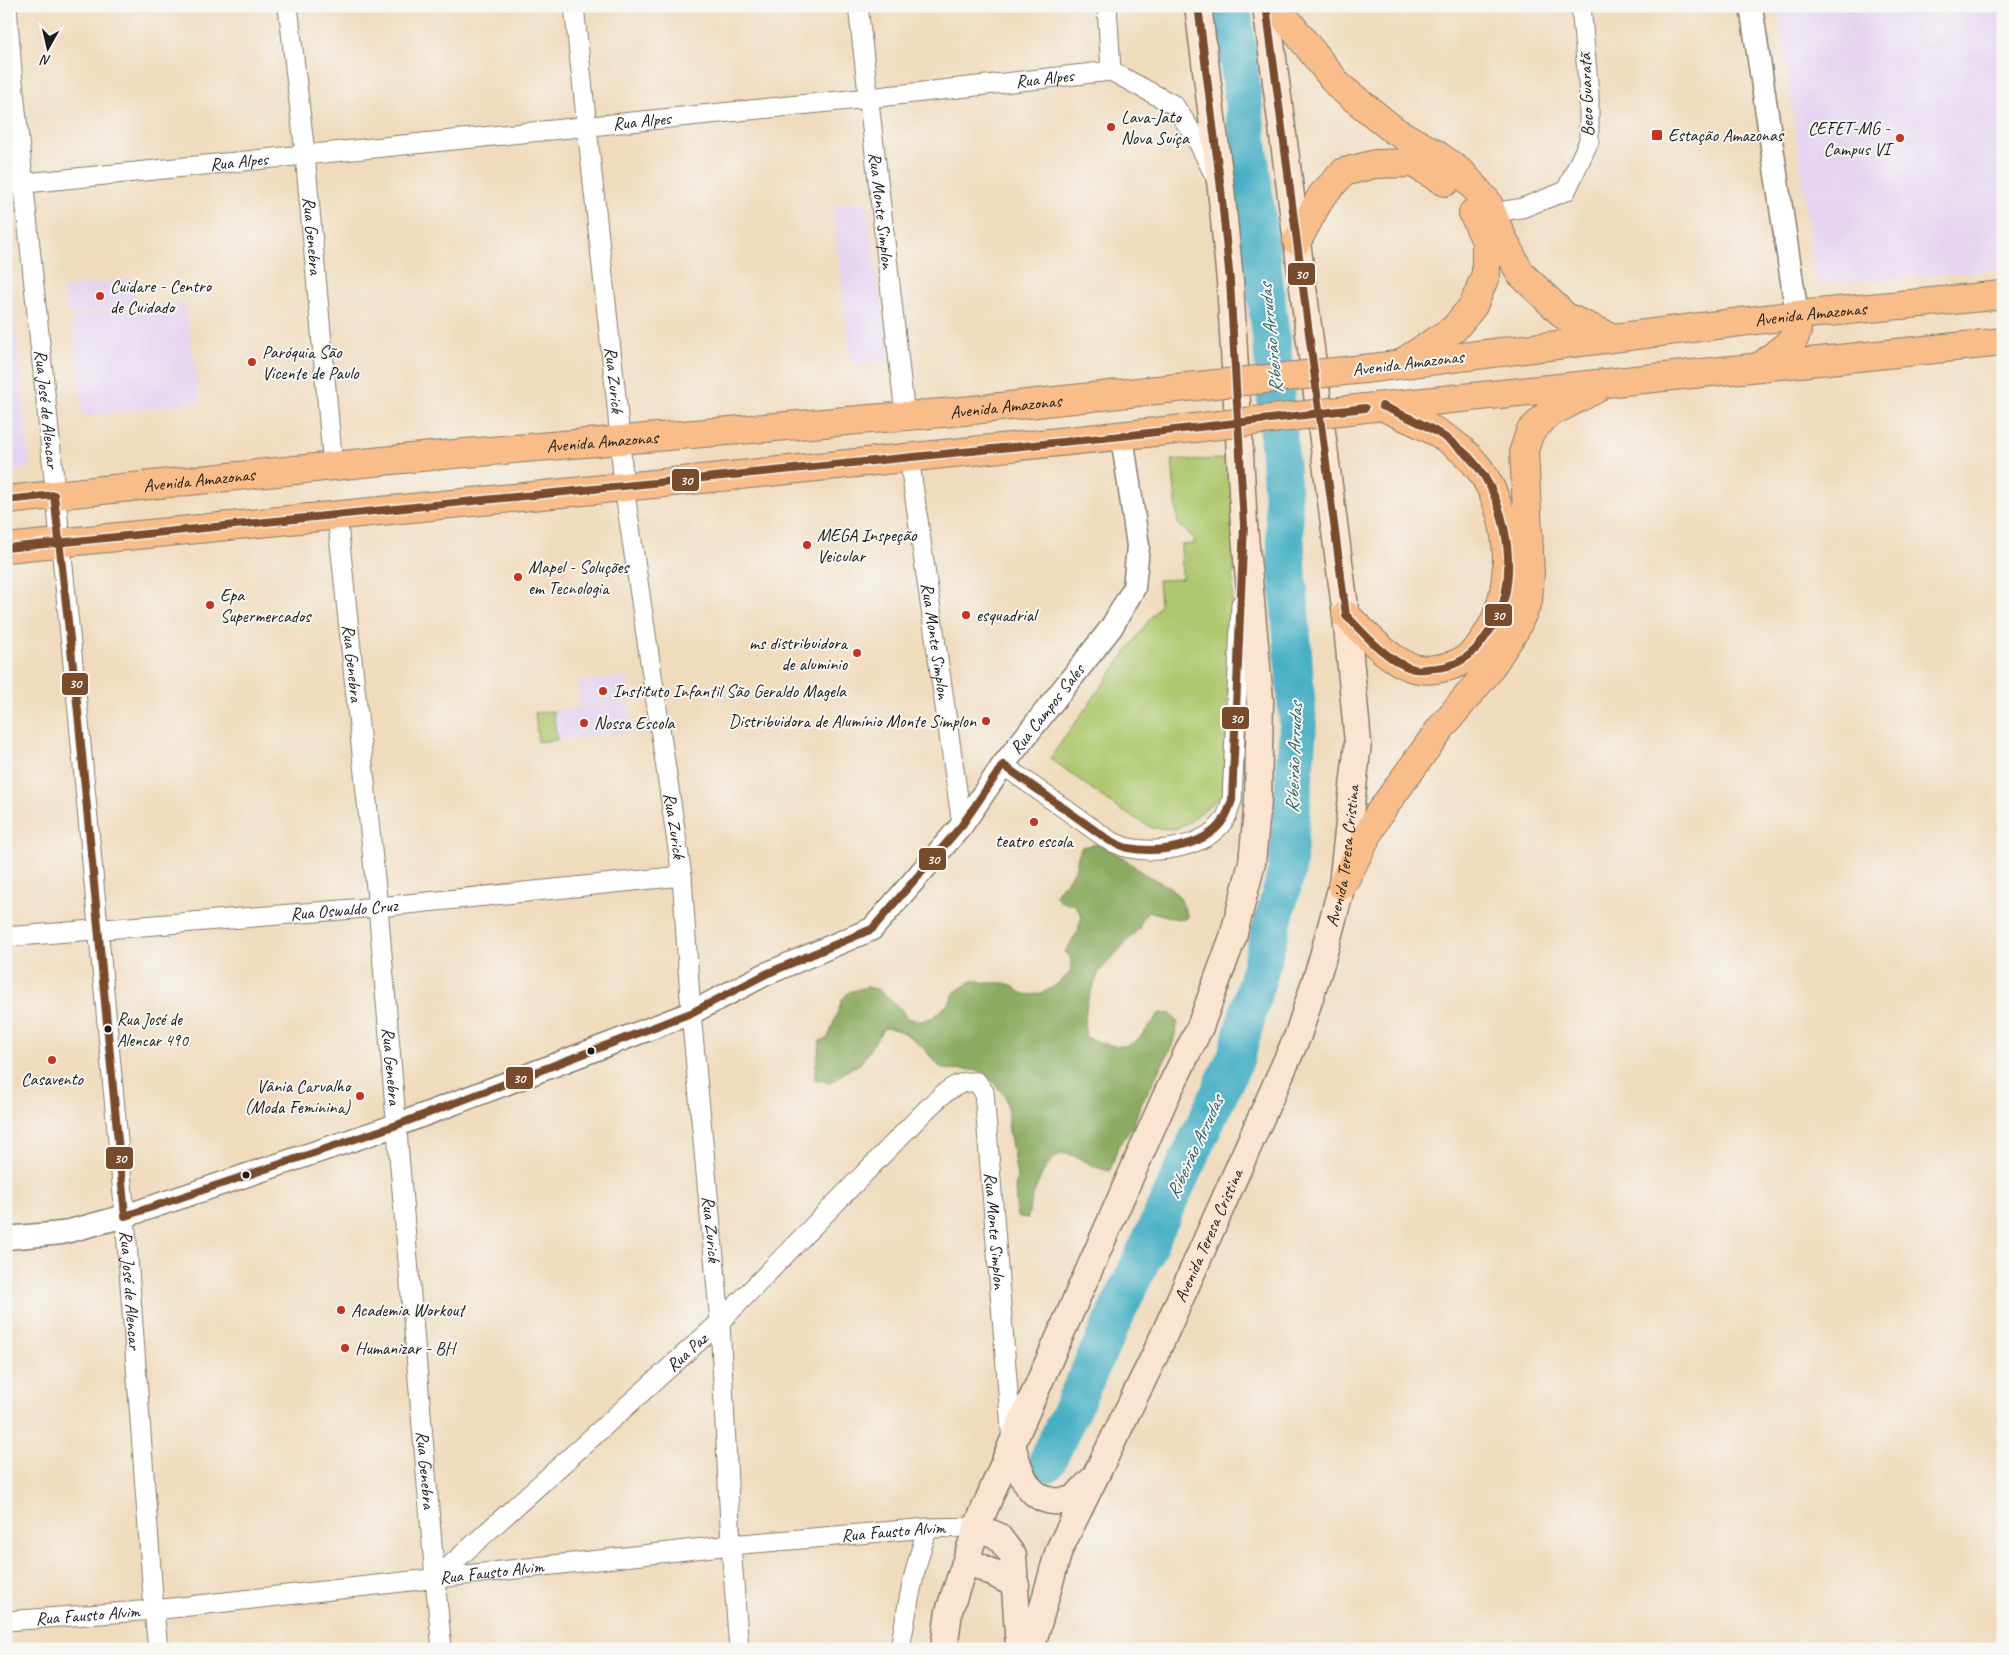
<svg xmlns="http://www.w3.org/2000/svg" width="2009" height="1655" font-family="Caveat,sans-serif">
<rect width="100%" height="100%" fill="#f6f6f2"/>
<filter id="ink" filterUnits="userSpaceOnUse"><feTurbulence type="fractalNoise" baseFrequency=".02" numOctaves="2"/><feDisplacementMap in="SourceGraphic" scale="10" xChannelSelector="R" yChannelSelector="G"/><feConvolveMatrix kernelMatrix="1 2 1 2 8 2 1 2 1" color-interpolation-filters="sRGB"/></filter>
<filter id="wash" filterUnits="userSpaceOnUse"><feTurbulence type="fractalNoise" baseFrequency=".0096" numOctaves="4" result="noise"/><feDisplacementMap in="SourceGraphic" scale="20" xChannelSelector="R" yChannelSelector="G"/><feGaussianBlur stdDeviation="1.12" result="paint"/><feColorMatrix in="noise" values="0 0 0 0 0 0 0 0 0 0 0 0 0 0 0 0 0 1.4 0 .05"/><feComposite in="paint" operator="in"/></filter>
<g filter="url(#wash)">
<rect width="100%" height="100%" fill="#f0dcbd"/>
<g fill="#e4d3f1">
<polygon points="1778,6 2003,6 2003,269 1817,285"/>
<polygon points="866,202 890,359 851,364 833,205"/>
<polygon points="6,239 30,464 18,472 6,474"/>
<polygon points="133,278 137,305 67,314 63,288"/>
<polygon points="185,302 200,402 83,416 71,316"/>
<polygon points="627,677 630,701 580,707 577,682"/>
<polygon points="629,703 632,732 538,742 535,713"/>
</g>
<g fill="#afc86e" stroke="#667245">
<polygon points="1230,459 1235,532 1224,794 1189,822 1175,829 1152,828 1117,808 1050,758 1160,605 1158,580 1182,579 1181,545 1194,544 1194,538 1178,524 1172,460"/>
<polygon points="553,711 557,740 538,742 535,713"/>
</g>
<path fill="#8bac61" stroke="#54643e" d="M 1098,844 L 1121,856 L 1144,874 L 1170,887 L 1180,898 L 1188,917 L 1181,920 L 1148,911 L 1142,918 L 1140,927 L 1099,972 L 1087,1002 L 1084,1024 L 1086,1037 C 1099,1042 1118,1051 1133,1043 C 1140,1039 1154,1020 1160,1013 L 1171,1014 L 1178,1023 L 1172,1046 L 1139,1108 L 1133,1127 L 1118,1146 L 1110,1171 C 1094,1169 1082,1157 1067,1154 C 1045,1151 1030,1201 1028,1218 L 1017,1217 L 1015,1189 L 1017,1176 L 1008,1125 L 1008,1108 L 1005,1096 L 984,1072 L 971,1070 L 942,1069 C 925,1051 911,1029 884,1028 L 860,1064 L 851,1068 L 830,1083 L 815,1079 C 814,1066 819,1054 820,1041 L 828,1038 L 842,1000 L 849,992 L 867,987 L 877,989 L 901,1009 L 907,1018 L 921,1021 L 934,1017 L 949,1003 L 955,992 L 975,979 C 986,986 997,981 1009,984 C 1014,985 1017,991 1022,993 C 1040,1000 1061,983 1072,970 L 1070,956 L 1065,952 L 1077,933 L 1082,916 L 1074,904 L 1061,902 L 1055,895 L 1075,870 L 1078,856 L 1082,847 Z"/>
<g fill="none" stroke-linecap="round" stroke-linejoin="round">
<polyline stroke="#46b0c5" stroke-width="38" points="1046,1464 1236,1057 1287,870 1298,726 1273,355 1232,6"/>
</g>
</g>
<g filter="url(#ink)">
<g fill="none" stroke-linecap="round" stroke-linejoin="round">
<defs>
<g id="minor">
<path id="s1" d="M 7,6 L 12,72 L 78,712 L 125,1216 L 154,1610 L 158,1649"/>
<path id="s2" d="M 288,6 L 305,154 L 333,466"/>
<path id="s3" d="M 574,6 L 617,406 L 624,487 L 682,876 L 691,1013 L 720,1322 L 731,1545 L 739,1649"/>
<path id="s4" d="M 858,6 L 905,415"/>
<polyline points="1107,6 1111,71"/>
<path id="s5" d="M 6,185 L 869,98 L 1111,71 L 1174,105 L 1197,140 L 1215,176"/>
<polyline points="1492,213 1522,208 1566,191 1589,141 1589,94 1581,6"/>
<path id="s6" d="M 909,457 L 962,825"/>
<path id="s7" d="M 337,515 L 378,907 L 435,1579 L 442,1649"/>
<path d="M 1003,765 L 1110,841 C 1116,843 1123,847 1129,848 C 1160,854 1211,847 1227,815 C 1229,810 1230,805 1232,800 L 1241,604"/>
<path id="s8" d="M 6,937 L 378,907 L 682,876"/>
<path id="s9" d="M 435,1579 L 720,1322 L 925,1111 C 940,1097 954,1080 977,1082 L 984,1092 L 1012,1442"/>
<path id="s10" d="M 6,1621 L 154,1610 L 731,1545 L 928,1528 L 977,1527"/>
<path d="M 900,1649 C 907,1608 914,1567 928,1528"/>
</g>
<g id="tertiary">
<polyline points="1751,6 1797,315"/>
<path id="s11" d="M 6,1238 L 62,1233 L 125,1216 L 397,1125 L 691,1013 L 766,974 L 872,929 L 962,825 L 1003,765 L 1111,628 L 1134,588 L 1138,546 L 1122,436"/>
</g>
<g id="secondary">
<path d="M 1012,1444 C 1018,1466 1025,1498 1053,1501 C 1059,1502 1067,1500 1073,1500 L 1091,1481"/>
<polyline points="977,1527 998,1536 1013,1556 1019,1649"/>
<polyline points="967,1560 1016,1585"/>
<polyline points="944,1649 949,1611 977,1527 1012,1444 1166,1096 1200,1027 1233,937 1252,863 1258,800 1260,700 1244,525 1230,281 1221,189 1198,6"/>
<path id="s12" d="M 1031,1649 L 1059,1550 L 1155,1355 L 1298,1035 L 1322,960 L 1342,885 L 1358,743 L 1346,615 L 1266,6"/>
</g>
<g id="primary">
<polyline points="1276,6 1339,86 1395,131 1436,154 1462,173 1488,203 1500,233 1520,273 1566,317 1611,337"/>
<polyline points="1297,241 1322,195 1344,172 1375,164 1413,163 1445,182"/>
<polyline points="1406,360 1454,329 1473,306 1486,274 1486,241 1473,213"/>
<polyline points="1761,366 1794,339 1797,331 1797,315"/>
<path id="s13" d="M 1364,369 L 1797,315 L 2003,295"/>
<polyline points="1365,408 2003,342"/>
<path id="s14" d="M 6,500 L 431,456 L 954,412 L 1147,391"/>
<polyline points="6,548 624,487 1194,428"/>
<path d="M 1346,615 C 1363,632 1391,662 1414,668 C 1426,672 1447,668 1458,663 C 1469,658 1476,651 1483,641 C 1518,593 1513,514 1478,467 C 1454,436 1417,422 1383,407"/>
<polyline points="1342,885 1378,815 1440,729 1486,674 1515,630 1528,601 1530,573 1524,450 1530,432 1548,414 1596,389"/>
</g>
</defs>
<use href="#minor" stroke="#867c6c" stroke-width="21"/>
<use href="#tertiary" stroke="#867c6c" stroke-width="25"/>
<use href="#secondary" stroke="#867c6c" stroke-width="29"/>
<use href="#primary" stroke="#867c6c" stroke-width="30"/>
<use href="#minor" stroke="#fff" stroke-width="19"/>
<use href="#tertiary" stroke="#fff" stroke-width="22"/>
<use href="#secondary" stroke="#fce5d0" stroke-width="26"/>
<use href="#primary" stroke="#f8bd89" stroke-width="28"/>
<defs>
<g id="primary-bridge">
<polyline points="1147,391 1364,369"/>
<polyline points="1194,428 1365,408"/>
</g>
</defs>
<use href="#primary-bridge" stroke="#867c6c" stroke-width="30" stroke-linecap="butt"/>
<use href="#primary-bridge" stroke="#f8bd89" stroke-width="28"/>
<defs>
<g id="bus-1">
<path d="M 1266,6 L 1346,615 C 1363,633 1389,663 1414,669 C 1421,671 1429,668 1436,668 C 1455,667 1469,658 1481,643 C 1492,629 1501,613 1505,596 C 1514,554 1503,499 1477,466 C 1452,435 1417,421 1382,406"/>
<path d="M 6,500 L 54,495 L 78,712 L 125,1216 L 397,1125 L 691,1013 L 766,974 L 872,929 L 962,825 L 1003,765 L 1110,841 C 1116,843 1122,847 1128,848 C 1159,854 1211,846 1226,815 C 1229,810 1230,805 1232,800 L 1244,525 L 1230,281 L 1221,189 L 1198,6"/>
<polyline points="6,548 1122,436 1365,408"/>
</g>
</defs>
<use href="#bus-1" stroke="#f6f6f2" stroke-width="11"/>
<use href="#bus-1" stroke="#7a4b2a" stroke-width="8"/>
</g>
</g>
<g fill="#c8321e" stroke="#f6f6f2" stroke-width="2">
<circle cx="1111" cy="127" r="5"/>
<rect x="1651" y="129" width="12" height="12" rx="2.5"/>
<circle cx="1900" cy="138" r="5"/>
<circle cx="100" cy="296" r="5"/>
<circle cx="252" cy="362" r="5"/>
<circle cx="807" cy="545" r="5"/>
<circle cx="518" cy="577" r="5"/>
<circle cx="210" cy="605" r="5"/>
<circle cx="966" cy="615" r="5"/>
<circle cx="857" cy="653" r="5"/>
<circle cx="603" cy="691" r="5"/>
<circle cx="986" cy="721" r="5"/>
<circle cx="584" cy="723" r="5"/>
<circle cx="1034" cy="822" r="5"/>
<circle cx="52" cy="1060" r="5"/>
<circle cx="360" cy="1096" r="5"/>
<circle cx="341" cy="1310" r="5"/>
<circle cx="345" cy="1348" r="5"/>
</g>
<g fill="#1c1c1c" stroke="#f6f6f2" stroke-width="2">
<circle cx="108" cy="1029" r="4.5"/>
<circle cx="591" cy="1051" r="4.5"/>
<circle cx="246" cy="1175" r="4.5"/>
</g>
<g text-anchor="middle" stroke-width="4" stroke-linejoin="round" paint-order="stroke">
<g font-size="17" fill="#1c1c1c" stroke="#f6f6f2" text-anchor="start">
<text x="117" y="1025">Rua José de<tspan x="117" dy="21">Alencar 490</tspan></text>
</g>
<g font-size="18" fill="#1c1c1c" stroke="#f6f6f2">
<text dy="6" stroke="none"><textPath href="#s5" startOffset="1044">Rua Alpes</textPath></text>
<text transform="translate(1586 95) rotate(-92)" y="6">Beco Guaratã</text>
<text dy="6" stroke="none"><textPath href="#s5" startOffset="639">Rua Alpes</textPath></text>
<text dy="6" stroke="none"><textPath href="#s5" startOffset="234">Rua Alpes</textPath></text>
<text dy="6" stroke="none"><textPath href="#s4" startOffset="206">Rua Monte Simplon</textPath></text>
<text dy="6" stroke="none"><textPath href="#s2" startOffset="231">Rua Genebra</textPath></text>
<text dy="6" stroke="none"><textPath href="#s13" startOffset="450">Avenida Amazonas</textPath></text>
<text transform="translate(1408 363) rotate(-7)" y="6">Avenida Amazonas</text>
<text dy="6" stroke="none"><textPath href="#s3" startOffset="376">Rua Zurick</textPath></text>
<text dy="6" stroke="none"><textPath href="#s14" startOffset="1004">Avenida Amazonas</textPath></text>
<text dy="6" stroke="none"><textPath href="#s1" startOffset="405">Rua José de Alencar</textPath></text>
<text dy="6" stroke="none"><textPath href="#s14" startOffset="599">Avenida Amazonas</textPath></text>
<text dy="6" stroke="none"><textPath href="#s14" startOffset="194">Avenida Amazonas</textPath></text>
<text dy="6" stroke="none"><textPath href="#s6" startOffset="186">Rua Monte Simplon</textPath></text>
<text dy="6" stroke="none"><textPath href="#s7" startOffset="149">Rua Genebra</textPath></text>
<text dy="6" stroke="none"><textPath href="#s11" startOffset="1204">Rua Campos Sales</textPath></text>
<text dy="6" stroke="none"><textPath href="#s3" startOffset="826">Rua Zurick</textPath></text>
<text dy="6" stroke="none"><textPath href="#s12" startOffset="856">Avenida Teresa Cristina</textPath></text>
<text dy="6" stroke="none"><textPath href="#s8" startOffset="339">Rua Oswaldo Cruz</textPath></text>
<text dy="6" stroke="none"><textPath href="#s7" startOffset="554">Rua Genebra</textPath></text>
<text dy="6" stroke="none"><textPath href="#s3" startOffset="1231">Rua Zurick</textPath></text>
<text dy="6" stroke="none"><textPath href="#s9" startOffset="891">Rua Monte Simplon</textPath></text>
<text dy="6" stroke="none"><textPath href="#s12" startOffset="451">Avenida Teresa Cristina</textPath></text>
<text dy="6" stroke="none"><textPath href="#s1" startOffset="1290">Rua José de Alencar</textPath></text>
<text dy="6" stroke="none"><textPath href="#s9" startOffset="339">Rua Paz</textPath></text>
<text dy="6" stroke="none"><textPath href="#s7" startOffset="959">Rua Genebra</textPath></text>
<text dy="6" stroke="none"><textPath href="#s10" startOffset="892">Rua Fausto Alvim</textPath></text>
<text dy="6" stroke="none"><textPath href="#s10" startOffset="488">Rua Fausto Alvim</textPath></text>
<text dy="6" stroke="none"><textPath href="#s10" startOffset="82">Rua Fausto Alvim</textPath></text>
</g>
<g font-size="18" fill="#1c1c1c" stroke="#f6f6f2" text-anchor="start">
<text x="1121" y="123">Lava-Jato<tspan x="1121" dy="21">Nova Suíça</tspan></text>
<text x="1890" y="134" text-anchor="end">CEFET-MG -<tspan x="1890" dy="21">Campus VI</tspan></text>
<text x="1668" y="141">Estação Amazonas</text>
<text x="110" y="292">Cuidare - Centro<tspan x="110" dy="21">de Cuidado</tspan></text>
<text x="262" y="358">Paróquia São<tspan x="262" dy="21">Vicente de Paulo</tspan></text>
<text x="817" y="541">MEGA Inspeção<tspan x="817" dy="21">Veicular</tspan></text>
<text x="528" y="573">Mapel - Soluções<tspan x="528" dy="21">em Tecnologia</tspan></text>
<text x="220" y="601">Epa<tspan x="220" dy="21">Supermercados</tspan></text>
<text x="976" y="621">esquadrial</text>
<text x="847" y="649" text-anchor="end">ms distribuidora<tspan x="847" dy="21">de aluminio</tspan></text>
<text x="613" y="697">Instituto Infantil São Geraldo Magela</text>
<text x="976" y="727" text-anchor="end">Distribuidora de Alumínio Monte Simplon</text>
<text x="594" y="729">Nossa Escola</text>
<text x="1034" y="847" text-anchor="middle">teatro escola</text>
<text x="52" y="1085" text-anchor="middle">Casavento</text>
<text x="350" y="1092" text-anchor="end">Vânia Carvalho<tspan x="350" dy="21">(Moda Feminina)</tspan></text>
<text x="351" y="1316">Academia Workout</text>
<text x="355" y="1354">Humanizar - BH</text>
</g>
<g font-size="19" font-style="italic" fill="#2f5f68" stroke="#f6f6f2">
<text transform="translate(1270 339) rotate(-96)" y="7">Ribeirão Arrudas</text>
<text transform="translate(1293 758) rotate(-88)" y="7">Ribeirão Arrudas</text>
<text transform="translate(1194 1147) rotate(-65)" y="7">Ribeirão Arrudas</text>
</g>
</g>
<g stroke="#f6f6f2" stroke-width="2">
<rect x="1287" y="262" width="29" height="24" rx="5" fill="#7a4b2a"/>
<rect x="671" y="468" width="29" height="24" rx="5" fill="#7a4b2a"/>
<rect x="1484" y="603" width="29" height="24" rx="5" fill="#7a4b2a"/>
<rect x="61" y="672" width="28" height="24" rx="5" fill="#7a4b2a"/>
<rect x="1221" y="706" width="29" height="24" rx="5" fill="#7a4b2a"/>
<rect x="918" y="847" width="29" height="24" rx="5" fill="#7a4b2a"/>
<rect x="505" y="1066" width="29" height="24" rx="5" fill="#7a4b2a"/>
<rect x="105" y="1146" width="29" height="24" rx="5" fill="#7a4b2a"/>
</g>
<g font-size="14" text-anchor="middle" font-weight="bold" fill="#fff">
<text x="1301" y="279">30</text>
<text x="686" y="485">30</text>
<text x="1498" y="620">30</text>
<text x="75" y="688">30</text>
<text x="1236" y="723">30</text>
<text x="933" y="864">30</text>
<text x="519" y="1083">30</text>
<text x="120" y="1163">30</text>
</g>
<rect width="2009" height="1655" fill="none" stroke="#f6f6f2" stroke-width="25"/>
<g transform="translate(48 48) rotate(188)" stroke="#f6f6f2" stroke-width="4" paint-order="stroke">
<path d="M0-4L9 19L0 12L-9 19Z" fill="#1c1c1c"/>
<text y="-8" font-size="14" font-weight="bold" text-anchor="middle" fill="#1c1c1c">N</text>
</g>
</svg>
